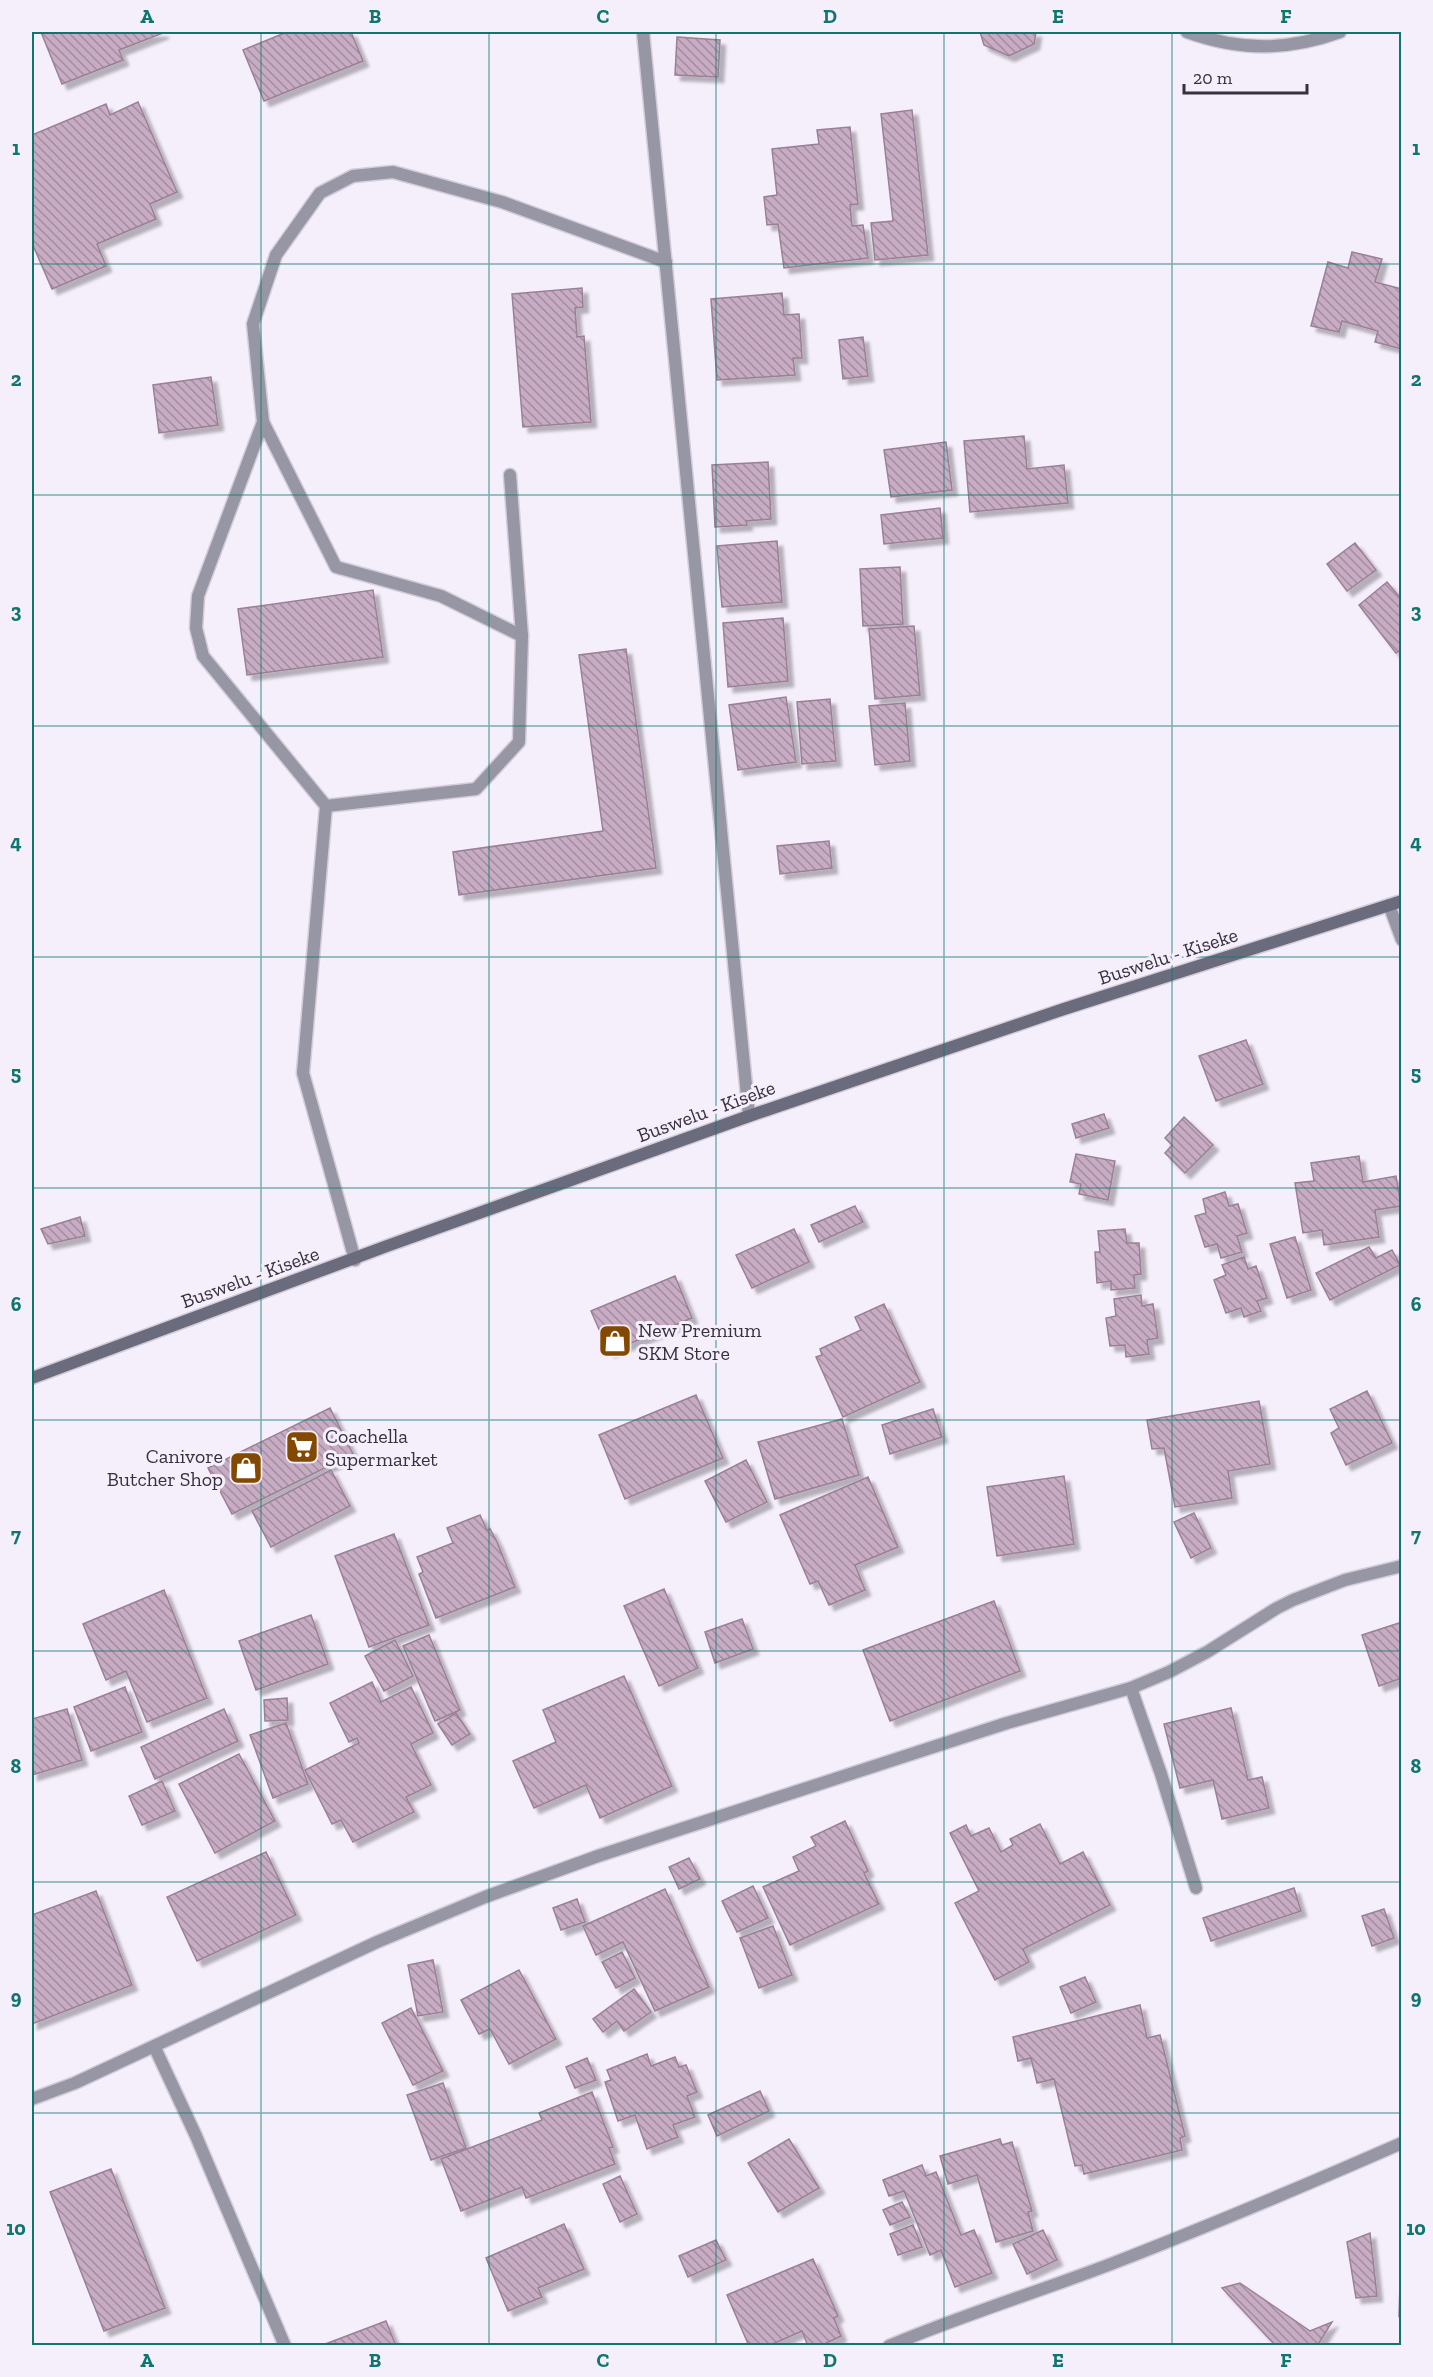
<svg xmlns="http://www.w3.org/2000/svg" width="1433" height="2377" font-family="'Zilla Slab',serif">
<defs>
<pattern id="building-back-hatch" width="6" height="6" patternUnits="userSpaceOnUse" patternTransform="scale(1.5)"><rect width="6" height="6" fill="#c8acc3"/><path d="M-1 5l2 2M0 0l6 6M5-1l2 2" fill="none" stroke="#a38da0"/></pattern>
<filter id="shadow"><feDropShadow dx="5.5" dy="5.5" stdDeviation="1.5" flood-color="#0004"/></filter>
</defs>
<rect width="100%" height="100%" fill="#f5eefb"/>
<g fill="url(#building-back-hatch)" stroke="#9a8096" stroke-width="1.5" filter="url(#shadow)">
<polygon points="41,32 162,32 163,33 119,50 123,60 62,84"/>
<polygon points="287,32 351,32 363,61 264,101 243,50"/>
<polygon points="980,32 1036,32 1034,44 1009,56 984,45"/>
<polygon points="677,37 720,40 718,77 675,75"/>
<polygon points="138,102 177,192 150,204 156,219 97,244 106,266 52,289 32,243 32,135 106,104 110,115"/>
<polygon points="912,110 928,255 875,260 871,223 893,221 881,114"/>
<polygon points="850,127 858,204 850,205 852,226 863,225 868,258 784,268 778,224 767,225 764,197 777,195 772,149 819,144 817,130"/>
<polygon points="1352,252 1382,259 1375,282 1402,289 1402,349 1375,342 1378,331 1342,321 1339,332 1311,326 1328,262 1348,268"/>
<polygon points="582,288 583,307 575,308 577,337 584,336 591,422 523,427 512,294"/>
<polygon points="782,293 784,315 799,314 802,358 793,358 795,375 717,380 711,299"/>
<polygon points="863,337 868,376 843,379 839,340"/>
<polygon points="211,377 218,425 159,433 153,385"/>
<polygon points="1024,436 1027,469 1064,465 1068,503 970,512 964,441"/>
<polygon points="946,442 952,490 891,497 884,450"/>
<polygon points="768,462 771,519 746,521 747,525 715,527 712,465"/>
<polygon points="940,508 943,538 884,544 881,515"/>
<polygon points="777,541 782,602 722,607 717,546"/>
<polygon points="1355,543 1376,570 1347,591 1327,564"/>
<polygon points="900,567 903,624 863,626 860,569"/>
<polygon points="1387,582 1402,600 1402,649 1396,653 1359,605"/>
<polygon points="373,590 383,657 247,675 238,609"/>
<polygon points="783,618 788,681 728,687 723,623"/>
<polygon points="914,626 920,695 875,699 869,629"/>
<polygon points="626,649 656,868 459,895 453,852 603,831 579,655"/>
<polygon points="786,697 796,762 738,770 729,705"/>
<polygon points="830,699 836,761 802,764 797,702"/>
<polygon points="905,703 910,761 875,765 869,706"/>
<polygon points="829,841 832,868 780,874 777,846"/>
<polygon points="1246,1040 1263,1084 1216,1101 1199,1056"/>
<polygon points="1104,1114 1109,1128 1076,1138 1072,1124"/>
<polygon points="1184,1117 1213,1145 1185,1173 1165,1153 1172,1145 1165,1138"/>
<polygon points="1076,1154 1115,1161 1108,1200 1079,1194 1081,1184 1070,1182"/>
<polygon points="1359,1156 1363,1182 1396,1176 1401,1206 1375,1210 1379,1237 1324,1245 1322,1230 1303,1233 1295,1183 1314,1181 1311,1163"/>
<polygon points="1225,1192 1229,1206 1238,1204 1247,1233 1237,1236 1242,1252 1221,1258 1217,1244 1205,1247 1195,1216 1206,1213 1203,1199"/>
<polygon points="855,1206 863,1222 819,1242 811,1225"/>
<polygon points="80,1217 85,1236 48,1244 41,1229"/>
<polygon points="794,1229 809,1262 752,1288 736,1255"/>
<polygon points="1125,1229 1127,1243 1139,1243 1141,1274 1134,1275 1135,1288 1111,1290 1111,1281 1097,1283 1095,1252 1100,1252 1098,1231"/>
<polygon points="1295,1237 1311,1290 1287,1298 1270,1244"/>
<polygon points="1369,1247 1376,1258 1392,1250 1400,1265 1330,1300 1316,1273"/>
<polygon points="1244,1257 1248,1269 1256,1266 1267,1298 1257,1301 1261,1311 1244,1317 1241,1308 1226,1313 1214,1280 1226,1275 1222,1265"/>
<polygon points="675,1276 692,1318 609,1352 591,1311"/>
<polygon points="1141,1295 1142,1306 1153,1304 1158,1338 1147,1340 1149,1354 1126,1357 1125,1345 1110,1346 1106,1318 1116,1316 1114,1299"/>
<polygon points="884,1304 920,1382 843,1417 816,1357 822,1355 820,1349 861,1330 855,1317"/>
<polygon points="1367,1391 1392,1443 1346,1465 1331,1433 1339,1428 1330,1409"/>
<polygon points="696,1395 723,1458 625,1499 599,1435"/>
<polygon points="1259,1401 1270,1464 1228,1471 1232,1498 1175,1507 1164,1448 1152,1449 1147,1420"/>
<polygon points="330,1408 353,1454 232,1514 208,1468"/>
<polygon points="933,1409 942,1437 890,1454 882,1425"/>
<polygon points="842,1419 859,1475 775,1499 758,1442"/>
<polygon points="746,1460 767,1502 726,1522 705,1481"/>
<polygon points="331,1470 350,1506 271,1547 252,1511"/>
<polygon points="1064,1476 1074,1544 997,1556 987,1487"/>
<polygon points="868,1477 898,1547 855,1565 865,1590 829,1605 818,1581 810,1584 780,1515"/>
<polygon points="1194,1513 1211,1548 1191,1558 1174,1522"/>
<polygon points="480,1515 487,1530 490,1529 497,1542 515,1587 436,1618 419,1574 423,1572 417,1557 453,1543 447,1528"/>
<polygon points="394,1534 429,1625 369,1647 335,1556"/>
<polygon points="664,1589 698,1668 659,1686 624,1606"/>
<polygon points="164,1590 207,1698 147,1722 126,1671 106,1680 83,1624"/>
<polygon points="994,1601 1020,1671 890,1721 863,1650"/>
<polygon points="311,1615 328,1664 256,1690 239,1641"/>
<polygon points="742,1619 753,1649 715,1663 705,1632"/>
<polygon points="1399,1623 1402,1631 1402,1678 1379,1686 1362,1635"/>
<polygon points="429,1635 460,1710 435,1721 403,1646"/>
<polygon points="395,1640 413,1676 384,1691 365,1656"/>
<polygon points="624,1676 672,1786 600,1818 586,1785 534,1808 513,1761 556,1742 543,1710"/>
<polygon points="372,1682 381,1702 411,1687 433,1733 411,1744 431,1785 406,1797 414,1812 353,1842 341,1820 332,1824 305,1770 359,1743 357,1738 349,1742 330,1703"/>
<polygon points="125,1687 142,1732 91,1751 74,1707"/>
<polygon points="287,1698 288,1720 265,1721 264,1700"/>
<polygon points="1231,1708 1248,1780 1262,1777 1269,1808 1222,1819 1213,1780 1180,1788 1164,1724"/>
<polygon points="67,1709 82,1760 32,1775 32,1719"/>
<polygon points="224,1709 238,1741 155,1779 141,1747"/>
<polygon points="456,1713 470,1734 452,1745 438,1724"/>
<polygon points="286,1723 308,1784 273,1798 250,1735"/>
<polygon points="239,1754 275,1821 215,1853 179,1784"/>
<polygon points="162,1781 175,1811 142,1825 129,1796"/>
<polygon points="845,1821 868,1871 864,1873 879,1904 790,1945 763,1887 799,1871 793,1857 816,1846 811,1837"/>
<polygon points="1040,1824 1060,1864 1083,1852 1110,1905 1023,1949 1029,1962 995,1980 955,1903 979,1891 950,1833 966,1825 971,1836 989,1828 1001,1852 1013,1845 1010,1839"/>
<polygon points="266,1852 296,1915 197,1961 167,1897"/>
<polygon points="689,1858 700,1879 679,1889 669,1867"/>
<polygon points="753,1886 768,1918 737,1932 722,1901"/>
<polygon points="1294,1888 1301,1911 1211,1941 1203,1918"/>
<polygon points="665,1889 709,1987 655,2011 623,1942 596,1955 583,1926"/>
<polygon points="96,1891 132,1985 32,2024 32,1915"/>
<polygon points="577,1899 585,1922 561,1930 553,1908"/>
<polygon points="1384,1909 1394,1938 1372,1946 1362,1916"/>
<polygon points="773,1926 792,1975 759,1988 740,1938"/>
<polygon points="622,1952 635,1978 616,1988 602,1962"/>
<polygon points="433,1960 443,2012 418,2016 408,1965"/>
<polygon points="519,1970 556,2039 509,2064 490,2029 479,2034 461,2000"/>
<polygon points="1085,1977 1096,2002 1071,2013 1060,1987"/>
<polygon points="634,1989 651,2012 624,2031 617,2021 603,2032 593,2019"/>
<polygon points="1140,2005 1147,2038 1160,2035 1185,2136 1180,2138 1182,2150 1084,2174 1082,2165 1075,2166 1054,2079 1037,2083 1031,2058 1018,2061 1013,2037"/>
<polygon points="411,2008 443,2071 413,2085 382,2023"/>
<polygon points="647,2054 651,2066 675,2057 679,2067 686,2065 697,2092 687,2096 695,2117 673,2125 678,2137 647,2149 635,2115 618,2121 605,2082 611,2080 607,2070"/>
<polygon points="587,2058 596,2080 575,2088 566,2067"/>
<polygon points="443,2083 466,2148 431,2160 407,2095"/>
<polygon points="760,2091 769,2111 717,2136 708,2115"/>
<polygon points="592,2092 613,2147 609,2148 615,2164 526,2198 522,2187 461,2211 441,2159 542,2120 539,2113"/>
<polygon points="789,2139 819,2188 778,2212 748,2163"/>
<polygon points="1000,2139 1002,2145 1012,2142 1032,2211 1028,2212 1033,2231 996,2242 977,2175 948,2184 940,2156"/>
<polygon points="922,2165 926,2176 936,2172 961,2235 974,2230 992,2273 955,2287 941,2250 930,2255 904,2191 889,2196 883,2180"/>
<polygon points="111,2169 165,2308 104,2331 50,2192"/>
<polygon points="620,2176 637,2214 620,2222 603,2184"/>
<polygon points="902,2202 910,2217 890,2225 883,2210"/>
<polygon points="1402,2219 1402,2314 1399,2316"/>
<polygon points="564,2224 584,2269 538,2288 542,2297 508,2311 486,2258"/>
<polygon points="913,2225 922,2247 898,2255 890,2234"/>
<polygon points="1043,2230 1057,2260 1027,2274 1013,2244"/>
<polygon points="1370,2233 1377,2296 1356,2298 1347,2242"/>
<polygon points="716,2240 726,2260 688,2277 679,2256"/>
<polygon points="813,2259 838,2316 834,2318 841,2336 820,2346 808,2346 802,2331 768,2346 749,2346 727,2295"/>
<polygon points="1240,2283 1310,2331 1332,2322 1317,2346 1276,2346 1222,2288"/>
<polygon points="386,2321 396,2346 320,2346"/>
</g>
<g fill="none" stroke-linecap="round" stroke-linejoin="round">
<defs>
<g id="lane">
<polyline points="263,422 336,567 441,596 522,636"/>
<polyline points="326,806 476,789 519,742 522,636 510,475"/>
<polyline points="355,1260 303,1073 326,806 203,656 196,628 198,596 263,422 253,324 276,255 320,193 353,176 393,172 502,202 666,262"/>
</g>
<g id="street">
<polyline points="643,32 749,1116"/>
<path d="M 1187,32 C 1240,51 1287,51 1340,32"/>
<polyline points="1389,905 1402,940"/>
<polyline points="1131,1688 1161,1774 1196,1888"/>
<polyline points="155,2048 196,2136 285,2346"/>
<polyline points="32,2099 75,2083 377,1942 485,1897 598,1856 1007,1723 1131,1688 1169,1672 1207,1652 1277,1608 1293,1600 1345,1580 1402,1566"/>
<path d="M 889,2346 C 962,2315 1038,2292 1111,2264 C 1209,2226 1306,2185 1402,2143"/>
</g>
<polyline id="secondary" points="32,1378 387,1246 749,1116 1064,1009 1402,901"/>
</defs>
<use href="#lane" stroke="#d3ccd9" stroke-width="15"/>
<use href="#street" stroke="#d3ccd9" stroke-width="15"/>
<use href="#secondary" stroke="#d3ccd9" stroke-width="15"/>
<use href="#lane" stroke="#9696a4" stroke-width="12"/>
<use href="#street" stroke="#9696a4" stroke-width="12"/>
<use href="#secondary" stroke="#6b6b7e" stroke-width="12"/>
</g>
<path fill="none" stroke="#0f766e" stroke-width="1.5" stroke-opacity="0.55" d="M 261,32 L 261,2346M 489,32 L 489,2346M 716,32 L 716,2346M 944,32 L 944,2346M 1172,32 L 1172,2346M 32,264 L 1402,264M 32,495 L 1402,495M 32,726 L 1402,726M 32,957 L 1402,957M 32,1188 L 1402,1188M 32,1420 L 1402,1420M 32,1651 L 1402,1651M 32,1882 L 1402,1882M 32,2113 L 1402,2113"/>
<defs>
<symbol id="shop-square" viewBox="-11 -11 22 22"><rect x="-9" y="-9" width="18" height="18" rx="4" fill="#834900" stroke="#f5eefb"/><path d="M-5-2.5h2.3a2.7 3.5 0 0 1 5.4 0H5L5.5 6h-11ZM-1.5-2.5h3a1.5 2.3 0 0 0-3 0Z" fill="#fff"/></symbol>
<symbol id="supermarket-square" viewBox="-11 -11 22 22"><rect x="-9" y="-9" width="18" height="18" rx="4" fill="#834900" stroke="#f5eefb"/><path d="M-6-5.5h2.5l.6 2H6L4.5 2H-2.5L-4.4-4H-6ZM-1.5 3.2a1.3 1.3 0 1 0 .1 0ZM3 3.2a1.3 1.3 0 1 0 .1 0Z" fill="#fff"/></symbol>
</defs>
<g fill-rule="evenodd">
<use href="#shop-square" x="596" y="1322" width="38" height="38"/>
<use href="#supermarket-square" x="283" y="1428" width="38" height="38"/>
<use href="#shop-square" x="227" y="1449" width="38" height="38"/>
</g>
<g text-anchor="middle" stroke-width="6" stroke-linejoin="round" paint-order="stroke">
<g font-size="20" fill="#38313d" stroke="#f5eefb">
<text transform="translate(1168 956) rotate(-18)" y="7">Buswelu - Kiseke</text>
<text transform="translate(706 1111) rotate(-20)" y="7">Buswelu - Kiseke</text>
<text transform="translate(250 1277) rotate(-20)" y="7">Buswelu - Kiseke</text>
</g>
<g font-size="20" fill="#38313d" stroke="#f5eefb" text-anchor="start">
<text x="638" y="1337">New Premium<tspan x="638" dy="23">SKM Store</tspan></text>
<text x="325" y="1443">Coachella<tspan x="325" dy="23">Supermarket</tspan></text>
<text x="223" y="1463" text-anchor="end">Canivore<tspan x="223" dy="23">Butcher Shop</tspan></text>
</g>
</g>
<rect width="1433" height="2377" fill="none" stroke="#f5eefb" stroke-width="66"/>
<path d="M1184 84v9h123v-9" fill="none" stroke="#38313d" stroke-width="3"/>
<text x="1193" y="84" font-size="18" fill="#38313d" stroke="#f5eefb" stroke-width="4.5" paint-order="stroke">20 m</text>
<rect x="33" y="33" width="1367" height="2311" fill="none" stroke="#0f766e" stroke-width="2"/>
<g font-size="20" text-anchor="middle" font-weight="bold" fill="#0f766e">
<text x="147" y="23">A</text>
<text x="375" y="23">B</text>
<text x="603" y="23">C</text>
<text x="830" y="23">D</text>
<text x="1058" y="23">E</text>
<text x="1286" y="23">F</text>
<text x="16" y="155">1</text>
<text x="1416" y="155">1</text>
<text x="16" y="386">2</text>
<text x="1416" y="386">2</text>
<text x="16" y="618">3</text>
<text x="1416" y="618">3</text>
<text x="16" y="849">4</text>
<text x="1416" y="849">4</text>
<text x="16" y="1080">5</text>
<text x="1416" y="1080">5</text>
<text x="16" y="1311">6</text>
<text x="1416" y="1311">6</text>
<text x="16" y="1542">7</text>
<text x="1416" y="1542">7</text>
<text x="16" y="1773">8</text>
<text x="1416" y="1773">8</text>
<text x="16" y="2004">9</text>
<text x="1416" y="2004">9</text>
<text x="16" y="2235">10</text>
<text x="1416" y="2235">10</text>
<text x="147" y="2367">A</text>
<text x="375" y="2367">B</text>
<text x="603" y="2367">C</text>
<text x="830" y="2367">D</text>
<text x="1058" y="2367">E</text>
<text x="1286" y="2367">F</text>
</g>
</svg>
